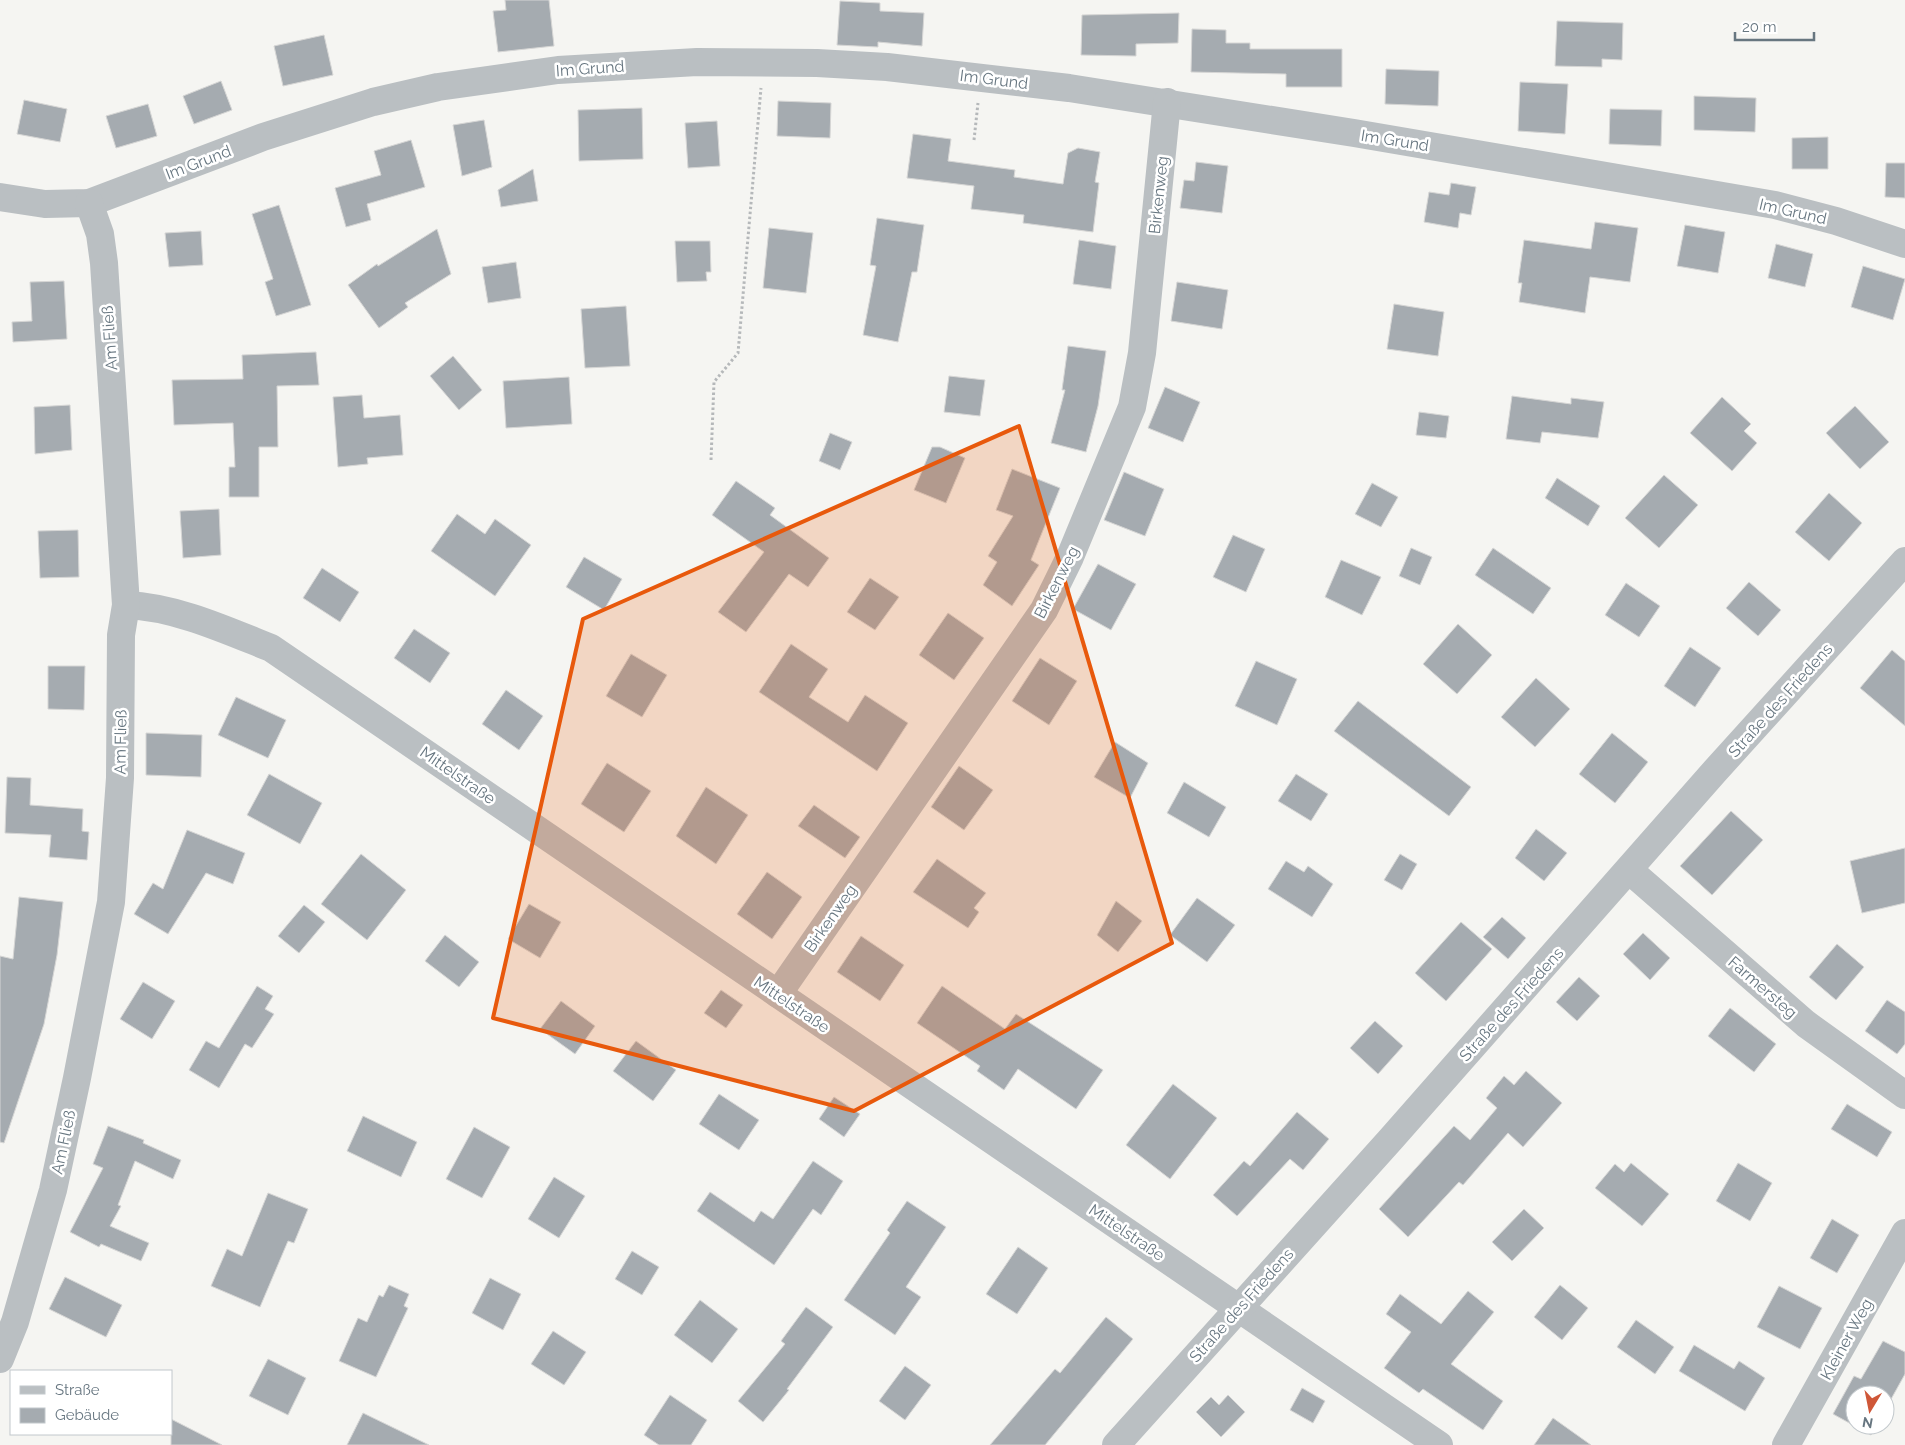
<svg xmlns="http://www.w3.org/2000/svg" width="1905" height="1445" font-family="Raleway,sans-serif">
<rect width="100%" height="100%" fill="#f5f5f2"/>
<g fill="#a5abb0" stroke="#d6d6d5">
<polygon points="505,0 549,0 554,46 498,52 493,11 506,10"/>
<polygon points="840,1 880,3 880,11 924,13 922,46 878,42 878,47 837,45"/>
<polygon points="1179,13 1178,43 1136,44 1136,56 1081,55 1082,15"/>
<polygon points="1557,21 1623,23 1622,60 1602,59 1602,67 1555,66"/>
<polygon points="1192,29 1226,30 1226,43 1250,43 1250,49 1342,49 1342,87 1286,87 1286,74 1191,72"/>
<polygon points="324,35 333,75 283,86 274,46"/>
<polygon points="1386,69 1439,71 1438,106 1385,104"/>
<polygon points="221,81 232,110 194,124 183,96"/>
<polygon points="1520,82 1568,84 1565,134 1518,131"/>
<polygon points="1694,96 1756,98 1755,132 1694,130"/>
<polygon points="24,100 67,109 60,142 17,134"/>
<polygon points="778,101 831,103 830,138 777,136"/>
<polygon points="148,104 157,136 116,148 106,116"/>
<polygon points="642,108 643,159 579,161 578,110"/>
<polygon points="1610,109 1662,110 1661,146 1609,144"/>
<polygon points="484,120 492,167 462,176 453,125"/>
<polygon points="717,121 720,166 688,168 685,123"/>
<polygon points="913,134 951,139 948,161 1015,170 1014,177 1063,184 1068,153 1078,148 1100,152 1095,182 1099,183 1093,232 1023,223 1024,215 971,209 974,186 907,178"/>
<polygon points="1828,137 1828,169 1792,169 1792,138"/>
<polygon points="411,140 425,187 367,204 371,220 346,227 335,188 381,175 374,151"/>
<polygon points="1196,162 1228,166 1222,213 1180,208 1184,180 1194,181"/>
<polygon points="1886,163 1905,163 1905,198 1885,197"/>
<polygon points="533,169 538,201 501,207 498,190"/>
<polygon points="1451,183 1476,187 1471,215 1460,213 1458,228 1424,222 1429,192 1449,195"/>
<polygon points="279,205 311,305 276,316 265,282 273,279 252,214"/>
<polygon points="877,218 924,225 917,272 912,272 898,342 863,335 876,266 870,265"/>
<polygon points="1595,222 1638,228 1630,282 1590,277 1585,313 1519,302 1522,283 1518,283 1524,240 1591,249"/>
<polygon points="1685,225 1725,232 1718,273 1677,266"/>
<polygon points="769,228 813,233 806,293 763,288"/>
<polygon points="437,229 451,274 405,303 408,307 379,328 348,285 377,264 378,266"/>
<polygon points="201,231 203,265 169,267 165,233"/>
<polygon points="1079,240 1116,246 1111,289 1073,284"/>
<polygon points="675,241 710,241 711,272 706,272 707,281 677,282"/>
<polygon points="1776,244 1813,254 1805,287 1768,278"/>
<polygon points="516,262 521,298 488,303 482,267"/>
<polygon points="1863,266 1905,279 1893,320 1851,307"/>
<polygon points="64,281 67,339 13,342 12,322 32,321 30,282"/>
<polygon points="1177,282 1228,290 1222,329 1171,321"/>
<polygon points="1394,304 1444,312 1438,356 1387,349"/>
<polygon points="626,306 630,366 585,368 581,309"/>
<polygon points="1068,346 1106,351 1098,406 1086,452 1051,443 1065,390 1062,390"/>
<polygon points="316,352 319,385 277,386 278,447 259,447 259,497 229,497 229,467 235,467 233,423 174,425 172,380 243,379 242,355"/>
<polygon points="453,356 482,390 459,410 430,376"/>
<polygon points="949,376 985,380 980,416 944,412"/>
<polygon points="569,377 572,424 506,428 503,381"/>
<polygon points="1165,387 1200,402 1183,442 1148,428"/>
<polygon points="362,395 364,418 400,415 403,455 367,458 368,464 338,467 333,397"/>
<polygon points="1512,396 1571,404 1571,398 1604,402 1598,438 1542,432 1540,443 1506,439"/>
<polygon points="1722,397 1751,424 1744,431 1757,443 1732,471 1690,433"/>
<polygon points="70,405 72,450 35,454 34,407"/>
<polygon points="1855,406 1889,442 1860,469 1826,433"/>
<polygon points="1419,412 1449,416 1446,438 1416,435"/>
<polygon points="830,433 852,442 840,470 819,461"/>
<polygon points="932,447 940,447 965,458 946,503 914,490"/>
<polygon points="1012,469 1060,488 1031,560 1039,565 1012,606 983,585 997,562 988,556 1013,516 996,510"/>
<polygon points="1124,472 1164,489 1145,536 1104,520"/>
<polygon points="1664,475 1698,505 1659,548 1625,518"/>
<polygon points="1557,478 1600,506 1588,526 1545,498"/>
<polygon points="736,481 775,508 770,515 829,558 808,587 789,574 746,632 718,612 764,552 712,515"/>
<polygon points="1372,483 1398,497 1381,527 1355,514"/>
<polygon points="1829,493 1862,523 1829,561 1795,532"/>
<polygon points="219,509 221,555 183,558 180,511"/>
<polygon points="457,514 485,534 495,519 531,545 495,596 431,551"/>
<polygon points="78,530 79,577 40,578 38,531"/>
<polygon points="1233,535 1265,549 1246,592 1213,577"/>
<polygon points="1411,548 1432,557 1420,585 1399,576"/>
<polygon points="1493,548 1551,588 1533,614 1475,575"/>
<polygon points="584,557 622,579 604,610 566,587"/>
<polygon points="1341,560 1381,577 1362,615 1325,597"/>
<polygon points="1098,564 1136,584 1111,630 1073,609"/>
<polygon points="322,568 359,592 340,622 303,598"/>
<polygon points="870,578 899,597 875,630 847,612"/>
<polygon points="1749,582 1781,610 1758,636 1726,608"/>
<polygon points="1626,583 1660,606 1639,637 1605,615"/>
<polygon points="948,613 984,638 954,680 919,655"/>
<polygon points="1458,624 1492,655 1457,694 1423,664"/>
<polygon points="414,629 450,653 430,683 394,658"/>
<polygon points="791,644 828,669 809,697 848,722 865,695 908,723 877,771 759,692"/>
<polygon points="1690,647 1721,668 1695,707 1664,686"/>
<polygon points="1892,650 1905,661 1905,726 1860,688"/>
<polygon points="631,654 667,675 642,717 606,696"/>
<polygon points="1040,658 1077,681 1049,725 1012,701"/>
<polygon points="1256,661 1297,679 1277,725 1235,706"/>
<polygon points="48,666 85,666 84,710 48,709"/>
<polygon points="1536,678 1570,709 1535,747 1501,717"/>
<polygon points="506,690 543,716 519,750 482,724"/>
<polygon points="236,697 286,720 268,758 218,735"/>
<polygon points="1358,701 1471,787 1449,816 1334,731"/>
<polygon points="146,733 202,735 201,777 146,775"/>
<polygon points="1612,733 1648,762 1615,803 1579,774"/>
<polygon points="1115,742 1148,763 1130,798 1094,777"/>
<polygon points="607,763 651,791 624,832 581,804"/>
<polygon points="959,766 993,790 964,830 931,807"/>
<polygon points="269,774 322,803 300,844 247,815"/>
<polygon points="1296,774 1328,794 1311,821 1278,801"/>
<polygon points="7,777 31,778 30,805 83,809 82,831 89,832 87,860 49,857 51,835 5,833"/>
<polygon points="1184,782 1226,807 1209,837 1167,813"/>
<polygon points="706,787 748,815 716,864 676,836"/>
<polygon points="814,805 860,837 845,858 798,826"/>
<polygon points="1731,811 1763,840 1712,895 1680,866"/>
<polygon points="1536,829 1567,853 1544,881 1515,858"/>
<polygon points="187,830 245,853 233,884 206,873 168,934 134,914 153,883 163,889"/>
<polygon points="1905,848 1905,903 1862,913 1850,861"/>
<polygon points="361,854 406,890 367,940 321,904"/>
<polygon points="1400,854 1417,864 1402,890 1384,880"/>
<polygon points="937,859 986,893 974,908 979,912 968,928 913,892"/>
<polygon points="1286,861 1304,872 1308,866 1333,884 1312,917 1268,889"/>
<polygon points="767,872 802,897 772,939 737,914"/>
<polygon points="19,897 63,902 57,955 44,1024 4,1143 0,1142 0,956 13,959"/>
<polygon points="1197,898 1235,925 1207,962 1170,935"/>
<polygon points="1116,901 1142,921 1118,952 1097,935"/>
<polygon points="529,904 561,922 540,958 508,939"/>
<polygon points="304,905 325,922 299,953 278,936"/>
<polygon points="1502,917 1526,938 1508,959 1483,937"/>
<polygon points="1461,922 1492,949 1446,1001 1415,973"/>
<polygon points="1643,933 1670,958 1650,980 1623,954"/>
<polygon points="445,935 479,962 459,987 425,961"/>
<polygon points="861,936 904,965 880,1001 837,972"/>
<polygon points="1837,944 1864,967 1836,1000 1809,977"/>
<polygon points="1579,977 1600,996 1577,1021 1556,1002"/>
<polygon points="143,982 175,1001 152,1039 120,1019"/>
<polygon points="257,986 273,996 265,1009 274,1014 252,1048 245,1044 219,1088 189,1070 206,1041 219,1048"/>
<polygon points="942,986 1005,1029 1016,1014 1103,1070 1076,1109 1018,1069 1004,1090 977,1071 980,1066 917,1023"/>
<polygon points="721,990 743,1005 726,1028 704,1013"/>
<polygon points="1887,1000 1905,1012 1905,1044 1897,1054 1865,1031"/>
<polygon points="561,1001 595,1026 575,1054 540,1029"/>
<polygon points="1730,1008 1776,1044 1754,1072 1708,1036"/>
<polygon points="1375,1021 1403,1046 1378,1074 1350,1048"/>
<polygon points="636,1041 676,1070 653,1101 613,1071"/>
<polygon points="1526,1071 1562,1103 1523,1147 1508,1133 1463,1185 1459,1182 1408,1237 1379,1209 1454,1126 1470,1140 1497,1108 1486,1098 1504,1076 1514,1085"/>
<polygon points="1173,1084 1217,1118 1170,1179 1126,1145"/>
<polygon points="719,1094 759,1120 739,1150 699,1124"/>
<polygon points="834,1097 860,1114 844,1137 819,1119"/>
<polygon points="1847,1104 1892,1132 1877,1157 1831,1129"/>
<polygon points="1297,1112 1329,1139 1303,1170 1290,1159 1237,1216 1213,1195 1244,1161 1250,1166"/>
<polygon points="363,1116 417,1142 401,1177 347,1151"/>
<polygon points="108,1126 144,1140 143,1143 181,1160 173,1179 135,1161 118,1205 121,1206 110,1226 149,1243 141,1261 101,1244 99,1247 70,1232 103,1168 93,1164"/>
<polygon points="474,1127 510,1147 482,1198 446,1179"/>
<polygon points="813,1161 843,1181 821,1215 813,1209 774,1265 697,1211 710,1192 754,1222 761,1211 773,1219"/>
<polygon points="1631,1163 1669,1194 1642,1226 1595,1188 1615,1164 1624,1172"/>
<polygon points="1738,1163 1772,1183 1750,1221 1716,1201"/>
<polygon points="554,1177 585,1196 559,1238 528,1219"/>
<polygon points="268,1193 308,1209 294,1243 288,1241 260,1307 211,1286 227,1249 242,1256"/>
<polygon points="907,1201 946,1227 906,1287 921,1297 895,1335 844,1300 890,1233 887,1230"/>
<polygon points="1524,1209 1544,1228 1512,1261 1492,1242"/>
<polygon points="1832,1219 1859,1235 1837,1273 1810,1258"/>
<polygon points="1018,1247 1048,1268 1017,1314 986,1294"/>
<polygon points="632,1251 659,1267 642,1295 615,1279"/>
<polygon points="65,1277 122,1305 106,1337 49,1309"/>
<polygon points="490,1278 521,1294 503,1330 472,1313"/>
<polygon points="389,1285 409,1294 404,1306 408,1308 376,1377 339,1361 358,1318 367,1322 379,1295 383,1297"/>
<polygon points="1560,1285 1588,1308 1562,1340 1534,1317"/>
<polygon points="1779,1286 1822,1308 1800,1349 1757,1327"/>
<polygon points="1468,1291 1494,1312 1451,1364 1503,1401 1483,1430 1423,1389 1419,1393 1384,1368 1411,1332 1386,1314 1400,1294 1441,1324"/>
<polygon points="700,1300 738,1329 712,1363 674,1335"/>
<polygon points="806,1307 833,1327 787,1389 789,1390 763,1422 738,1401 785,1344 781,1341"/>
<polygon points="1106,1317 1133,1339 1045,1445 990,1445 1055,1369 1060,1373"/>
<polygon points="1636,1320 1674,1347 1655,1374 1617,1347"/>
<polygon points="553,1331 586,1352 564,1385 531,1364"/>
<polygon points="1883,1341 1905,1352 1905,1374 1885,1410 1885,1395 1855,1395 1855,1425 1877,1425 1871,1435 1833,1414 1854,1376 1861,1379"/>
<polygon points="1694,1345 1734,1369 1739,1361 1765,1378 1745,1411 1679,1371"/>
<polygon points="268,1359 306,1378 288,1415 249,1396"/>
<polygon points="905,1366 931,1385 905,1420 879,1401"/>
<polygon points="1302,1388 1325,1401 1313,1423 1290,1410"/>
<polygon points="670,1395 707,1420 691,1445 659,1445 644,1435"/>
<polygon points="1228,1395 1245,1412 1221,1437 1196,1412 1211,1397 1219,1405"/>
<polygon points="363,1413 429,1445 347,1445"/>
<polygon points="1553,1418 1591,1445 1534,1445"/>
<polygon points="171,1419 222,1445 171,1445"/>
</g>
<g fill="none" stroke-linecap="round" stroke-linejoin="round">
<g stroke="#b5b8ba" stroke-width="3" stroke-dasharray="2.5 2.5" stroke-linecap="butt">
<polyline points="974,140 978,103"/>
<polyline points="711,460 714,382 738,353 761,88"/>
</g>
<g stroke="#babfc2" stroke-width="28">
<polyline points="0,197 45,204 89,203 263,137 373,102 438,87 558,70 697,62 817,63 887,67 1069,88 1354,133 1775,205 1836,221 1905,244"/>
<path d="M 126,605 C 176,607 226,630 271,648 L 1439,1445"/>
<polyline points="1629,870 1806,1024 1905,1095"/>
<polyline points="778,994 1044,610 1070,557 1132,407 1142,353 1167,102"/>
<polyline points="0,1359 15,1322 53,1190 77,1078 111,902 120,778 121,635 126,605 104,263 100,234 89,203"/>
<polyline points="1116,1445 1391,1139 1715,771 1905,561"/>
<polyline points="1786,1445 1905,1233"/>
</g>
</g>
<path fill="#e8590c" fill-opacity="0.2" stroke="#e8590c" stroke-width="4" stroke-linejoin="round" d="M 1019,426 L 1172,943 L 854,1111 L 493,1018 L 583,619 Z"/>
<g text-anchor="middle" stroke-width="5" stroke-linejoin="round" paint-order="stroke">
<g font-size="16" fill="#677680" stroke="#fff">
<text transform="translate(590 68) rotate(-4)" y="6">Im Grund</text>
<text transform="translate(994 79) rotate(7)" y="6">Im Grund</text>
<text transform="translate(1395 140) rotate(9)" y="6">Im Grund</text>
<text transform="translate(198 162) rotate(-21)" y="6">Im Grund</text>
<text transform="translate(1158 195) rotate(-84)" y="6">Birkenweg</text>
<text transform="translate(1793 211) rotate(13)" y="6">Im Grund</text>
<text transform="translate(109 338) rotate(-94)" y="6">Am Fließ</text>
<text transform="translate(1056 582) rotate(-63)" y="6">Birkenweg</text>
<text transform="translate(1780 700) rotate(-48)" y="6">Straße des Friedens</text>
<text transform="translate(120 742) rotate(-89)" y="6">Am Fließ</text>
<text transform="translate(458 775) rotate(35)" y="6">Mittelstraße</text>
<text transform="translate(830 918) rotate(-55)" y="6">Birkenweg</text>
<text transform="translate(1763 987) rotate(41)" y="6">Farmersteg</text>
<text transform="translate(792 1004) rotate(34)" y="6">Mittelstraße</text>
<text transform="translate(1511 1004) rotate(-48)" y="6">Straße des Friedens</text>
<text transform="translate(63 1142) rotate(-78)" y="6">Am Fließ</text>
<text transform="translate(1127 1232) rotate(34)" y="6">Mittelstraße</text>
<text transform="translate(1241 1305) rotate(-48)" y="6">Straße des Friedens</text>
<text transform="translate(1846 1339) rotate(-61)" y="6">Kleiner Weg</text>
</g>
</g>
<rect x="10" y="1370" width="162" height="65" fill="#ffffff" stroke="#c2c8cc"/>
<rect x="20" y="1386" width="25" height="8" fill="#babfc2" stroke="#c2c8cc"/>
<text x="55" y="1395" font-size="15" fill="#677680">Straße</text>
<rect x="20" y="1408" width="25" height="15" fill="#a5abb0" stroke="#c2c8cc"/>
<text x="55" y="1420" font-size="15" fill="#677680">Gebäude</text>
<g transform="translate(1870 1410) rotate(190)"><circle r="24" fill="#ffffff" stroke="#c2c8cc"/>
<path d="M0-4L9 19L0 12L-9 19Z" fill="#cf5738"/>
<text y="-8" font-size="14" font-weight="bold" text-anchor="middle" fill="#677680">N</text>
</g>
<path d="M1735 32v8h79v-8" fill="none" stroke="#677680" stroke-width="2.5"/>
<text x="1742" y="32" font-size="15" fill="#677680" stroke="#ffffff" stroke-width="4" paint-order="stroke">20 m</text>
</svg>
